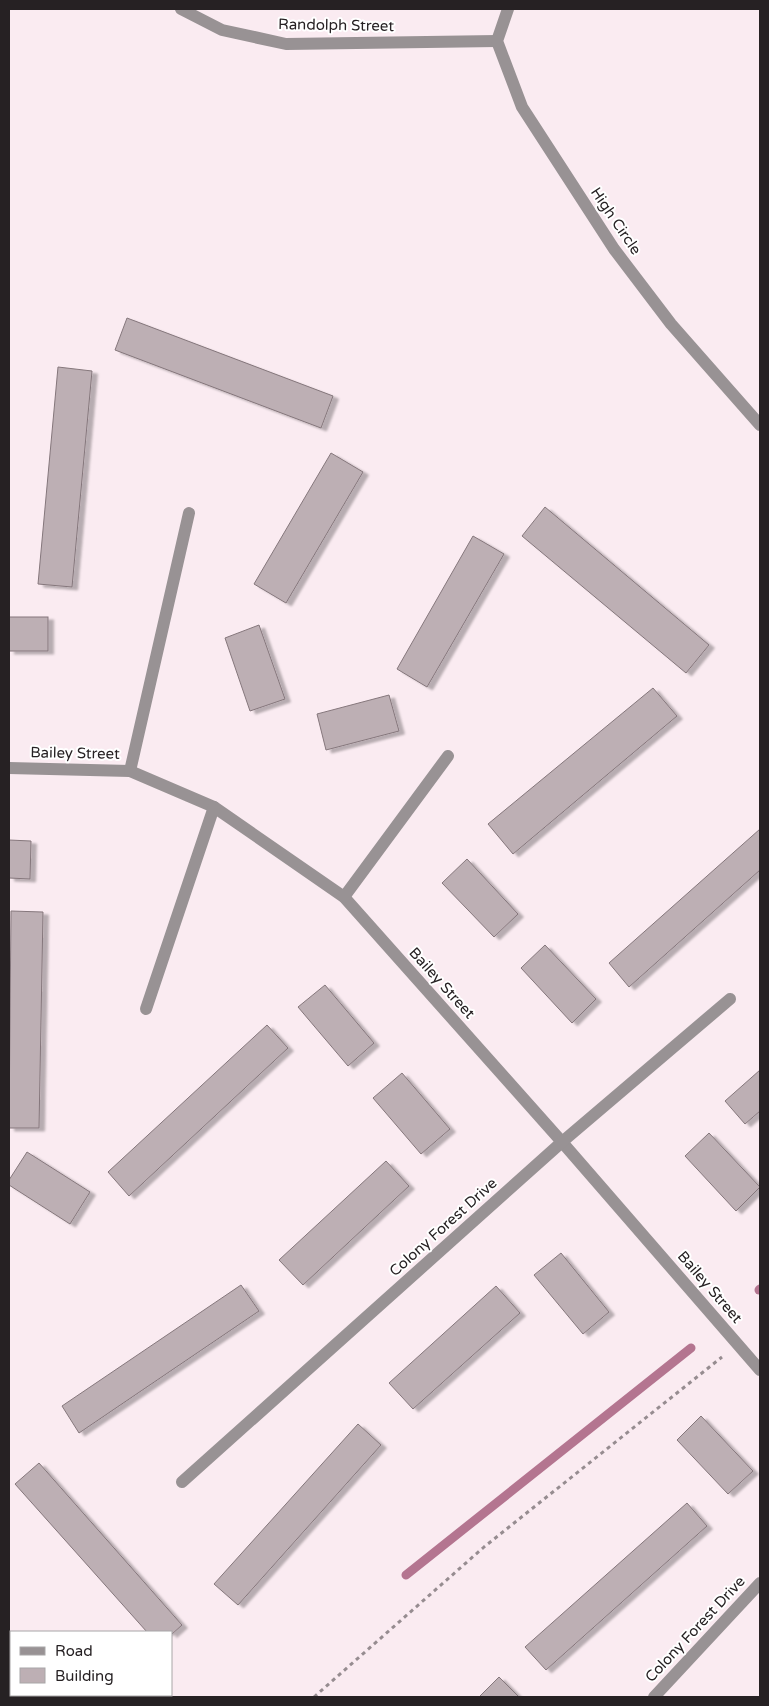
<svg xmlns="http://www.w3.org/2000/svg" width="769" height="1706" font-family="'Varela Round',sans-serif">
<defs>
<filter id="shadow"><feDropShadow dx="5.5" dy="3" stdDeviation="1" flood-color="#0004"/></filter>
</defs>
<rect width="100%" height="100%" fill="#faebf1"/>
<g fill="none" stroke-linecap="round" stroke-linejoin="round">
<g stroke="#b47590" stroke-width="9">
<polyline points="759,1290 760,1289"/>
<polyline points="406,1575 691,1348"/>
</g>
</g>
<g fill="#bdafb4" stroke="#85777c" filter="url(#shadow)">
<polygon points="127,318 333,396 321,428 115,350"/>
<polygon points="58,367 92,371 72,587 38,584"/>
<polygon points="331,453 363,472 286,603 254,584"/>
<polygon points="545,507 709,645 686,673 522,536"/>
<polygon points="473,536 504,554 427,687 397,669"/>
<rect x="9" y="617" width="39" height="34"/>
<polygon points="259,625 285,699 250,711 225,638"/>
<polygon points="653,688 677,716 513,854 488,824"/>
<polygon points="389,695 399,731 326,750 317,714"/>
<polygon points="760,829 760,870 629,987 609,963"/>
<polygon points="9,840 31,841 30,879 9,878"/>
<polygon points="467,859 518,914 494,937 442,883"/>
<polygon points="11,911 43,912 39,1128 9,1128"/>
<polygon points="545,945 596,999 572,1023 521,968"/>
<polygon points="325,985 374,1043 348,1066 298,1007"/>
<polygon points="267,1025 288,1048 129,1196 108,1172"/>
<polygon points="760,1070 760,1111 745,1124 725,1101"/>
<polygon points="402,1073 450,1129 421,1154 373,1098"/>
<polygon points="709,1133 760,1187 736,1211 685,1156"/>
<polygon points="27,1152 90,1192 70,1224 9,1185 9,1180"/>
<polygon points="386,1161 409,1186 303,1285 279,1260"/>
<polygon points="561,1253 609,1312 583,1334 534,1275"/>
<polygon points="241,1285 259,1311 79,1433 62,1406"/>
<polygon points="496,1286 520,1313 413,1409 389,1383"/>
<polygon points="701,1416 753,1471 728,1494 677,1440"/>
<polygon points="358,1424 381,1445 238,1605 214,1584"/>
<polygon points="39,1463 182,1625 171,1635 171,1632 147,1632 15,1484"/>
<polygon points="687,1503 707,1526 546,1670 525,1647"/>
<polygon points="499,1677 519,1697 479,1697"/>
</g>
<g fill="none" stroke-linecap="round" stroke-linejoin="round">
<polyline stroke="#968c90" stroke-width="3" stroke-dasharray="4 4" stroke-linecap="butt" points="314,1697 484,1547 722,1357"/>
<g stroke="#989294" stroke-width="12">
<polyline points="181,9 222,30 286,44 497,41"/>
<polyline points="508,9 497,41 522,107 614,249 671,324 760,425"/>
<polyline points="9,768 130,771 214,807 344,897 562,1142 760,1370"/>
<polyline points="130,771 189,513"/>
<polyline points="344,897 448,756"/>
<polyline points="146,1009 214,807"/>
<polyline points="182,1482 562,1142 730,999"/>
<polyline points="654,1697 760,1583"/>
</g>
</g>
<g text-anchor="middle" stroke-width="4" stroke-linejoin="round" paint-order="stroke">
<g font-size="15" fill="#262123" stroke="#fff">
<text transform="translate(336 25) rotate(1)" y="5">Randolph Street</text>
<text transform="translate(616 221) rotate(56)" y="5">High Circle</text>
<text transform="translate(75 753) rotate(1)" y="5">Bailey Street</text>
<text transform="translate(442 983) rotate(48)" y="5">Bailey Street</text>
<text transform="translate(443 1227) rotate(-42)" y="5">Colony Forest Drive</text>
<text transform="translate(710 1287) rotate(49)" y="5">Bailey Street</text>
<text transform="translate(695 1629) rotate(-47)" y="5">Colony Forest Drive</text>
</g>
</g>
<rect width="769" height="1706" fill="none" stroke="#262123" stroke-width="20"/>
<rect x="10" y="1631" width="162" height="65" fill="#ffffff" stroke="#a8a6a7"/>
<rect x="20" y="1647" width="25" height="8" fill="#989294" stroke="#a8a6a7"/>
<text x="55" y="1656" font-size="15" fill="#262123">Road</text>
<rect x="20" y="1668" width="25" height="15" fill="#bdafb4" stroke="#a8a6a7"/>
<text x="55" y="1681" font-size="15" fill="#262123">Building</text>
</svg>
